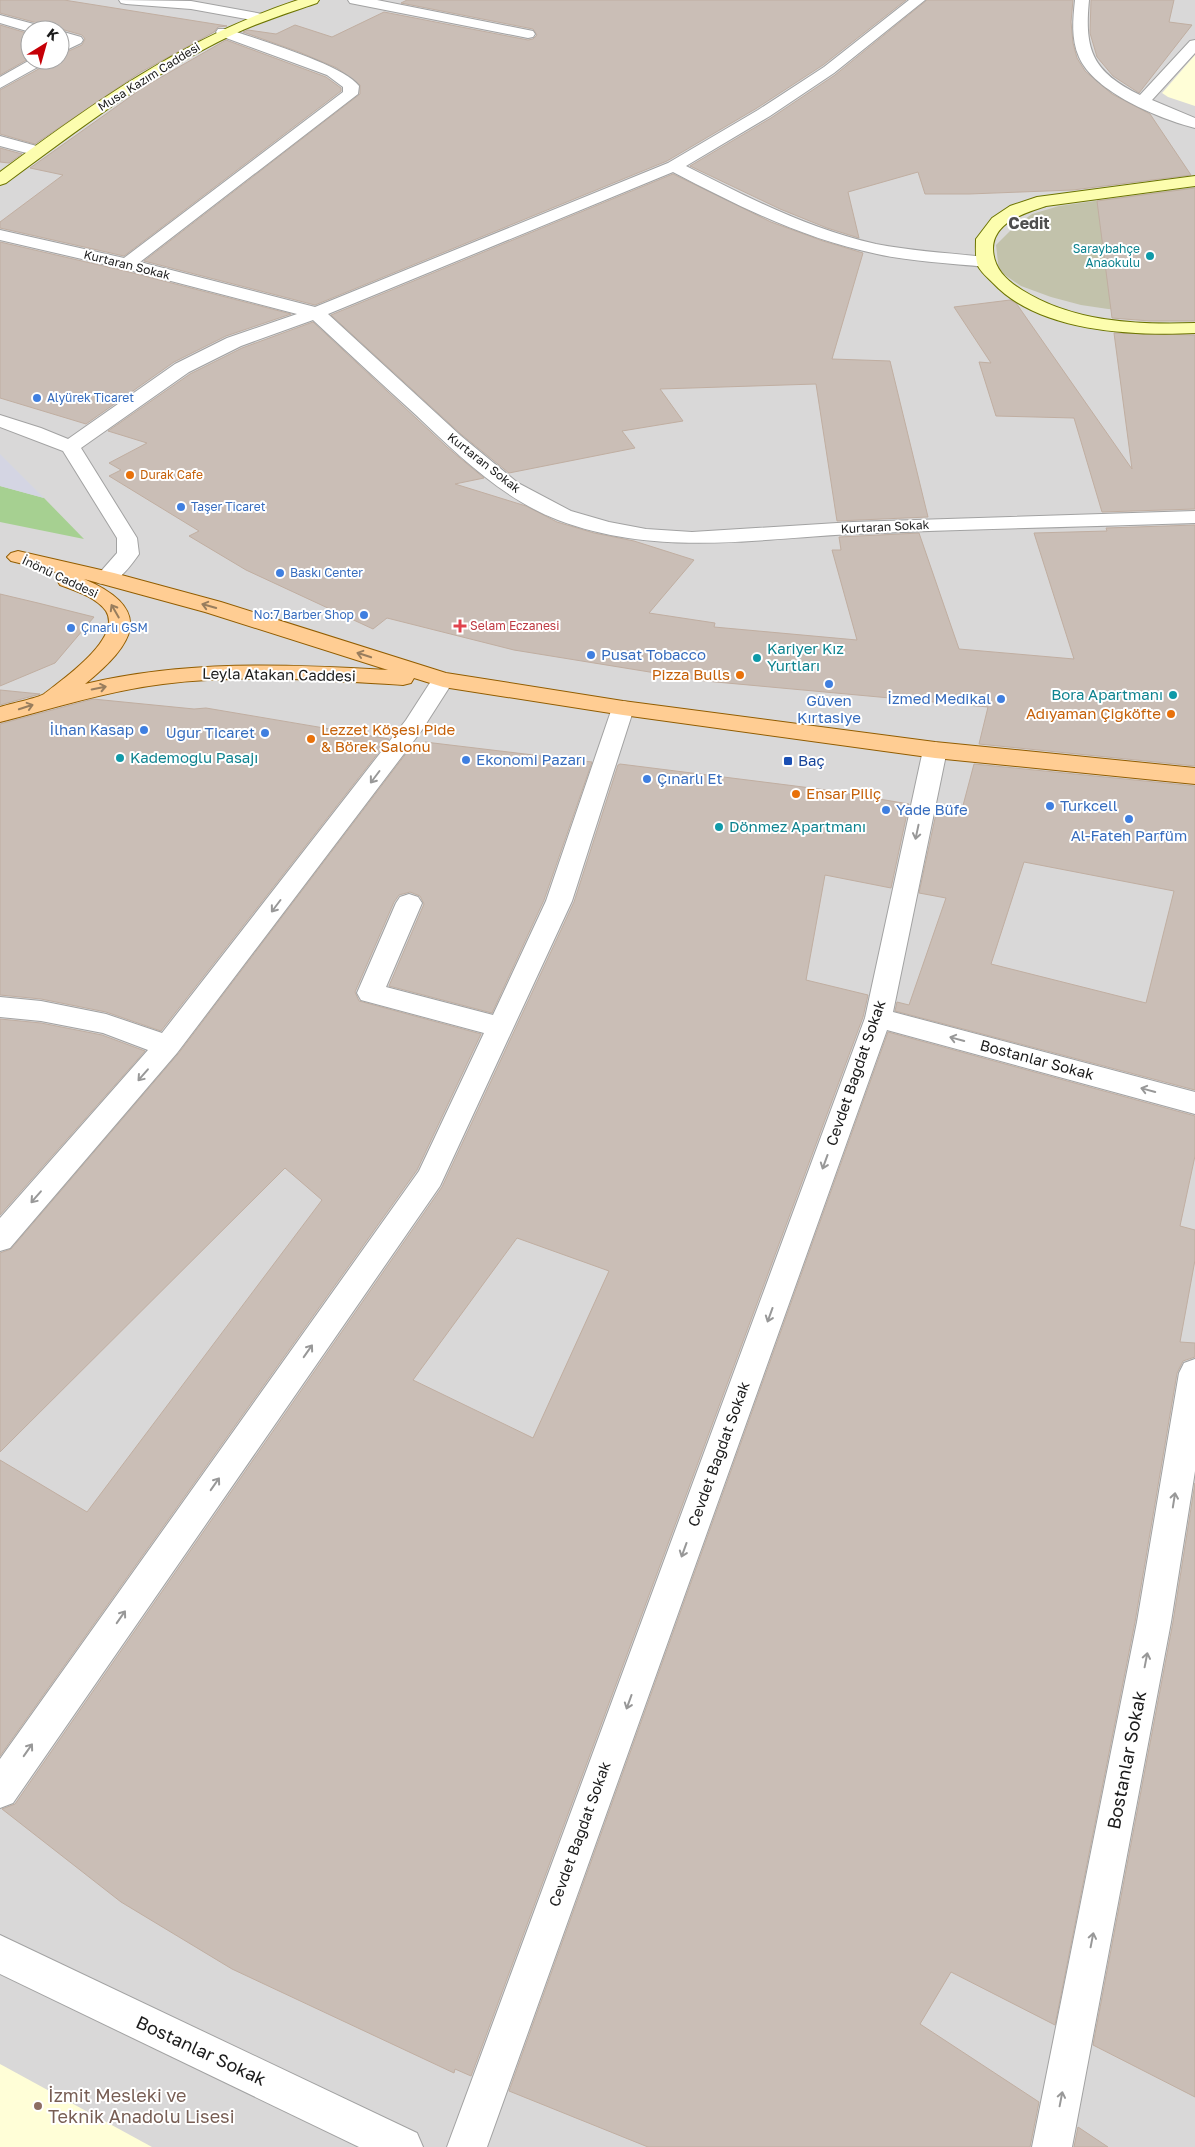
<svg xmlns="http://www.w3.org/2000/svg" width="1195" height="2147" font-family="'Golos Text',sans-serif">
<rect width="100%" height="100%" fill="#eee9e0"/>
<path fill="#d9d8d8" fill-rule="evenodd" d="M 0,0 L 1195,0 L 1195,2147 L 0,2147 ZM 30,30 L 60,30 L 60,60 L 30,60 Z"/>
<g fill="#fffed7">
<polygon points="1195,55 1195,106 1168,97 1162,93"/>
<polygon points="0,2064 152,2147 0,2147"/>
</g>
<polygon fill="#c2c2ab" points="1195,187 1195,309 1137,311 1108,309 1081,305 1051,297 1021,286 999,271 996,245 1014,227 1032,214 1059,206"/>
<polygon fill="#a6d091" points="0,486 44,498 84,539 0,522"/>
<polygon fill="#d4d5e3" points="0,454 44,498 0,486"/>
<g fill="#cabeb6" stroke="#c0aea1" fill-rule="evenodd">
<polygon points="0,0 64,0 227,26 218,27 214,32 141,72 35,144 0,134 0,90 46,65 49,60 60,60 60,55 82,45 85,39 82,35 61,29 49,30 45,25 0,13"/>
<polygon points="407,0 906,0 823,65 757,108 667,161 315,305 144,261 360,94 360,85 337,68 299,52 243,32 248,30 276,34 295,25 332,37 384,12 528,40 533,39 537,35 533,29 401,3"/>
<polygon points="927,0 1073,0 1071,22 1073,43 1077,58 1085,71 1112,94 1150,114 1191,175 1073,190 969,194 925,194 918,172 848,192 859,238 827,228 780,209 690,166 771,118 835,75"/>
<polygon points="1091,0 1174,0 1169,22 1192,25 1139,93 1113,76 1097,57 1090,33"/>
<polygon points="0,25 30,34 30,58 0,75"/>
<polygon points="226,40 326,77 341,88 341,91 124,256 0,228 0,222 63,175 30,168 144,87"/>
<polygon points="0,148 22,154 9,163 0,162"/>
<polygon points="673,174 771,222 823,241 863,253 832,359 890,361 928,517 837,521 816,384 660,389 683,421 622,431 635,448 509,473 462,435 331,315"/>
<polygon points="1195,188 1195,321 1150,321 1112,318 1097,201"/>
<polygon points="0,242 125,271 291,314 226,336 174,362 86,424 0,398"/>
<polygon points="1010,300 1016,303 1132,469 1114,333 1195,335 1195,509 1102,512 1074,418 996,416 979,362 991,363 954,307"/>
<polygon points="313,322 447,447 484,478 455,484 526,506 557,522 594,533 634,541 694,560 649,613 715,623 714,627 857,640 832,550 841,550 839,537 919,533 959,649 1074,659 1034,533 1107,531 1106,528 1195,525 1195,766 979,744 988,707 705,681 514,650 387,618 373,629 246,570 189,536 199,531 109,476 121,470 109,463 147,443 108,431 190,374 242,348"/>
<polygon points="0,594 38,603 94,617 55,663 0,686"/>
<polygon points="0,690 40,694 0,705"/>
<polygon points="93,699 194,709 206,708 389,739 161,1031 106,1012 41,999 0,995 0,724"/>
<polygon points="425,742 592,762 544,900 492,1013 389,986 424,904 420,896 410,892 399,895 394,902 355,992 359,1001 481,1034 417,1170 0,1756 0,1460 87,1512 322,1200 285,1168 0,1452 0,1253 11,1249 178,1054 414,743 424,745"/>
<path d="M 620,764 L 819,789 L 909,804 L 891,888 L 825,875 L 806,980 L 868,995 L 863,1017 L 471,2076 L 455,2069 L 454,2073 L 232,1969 L 121,1902 L 2,1809 L 15,1804 L 442,1187 L 574,902 L 618,765 ZM 517,1238 L 609,1271 L 533,1438 L 413,1380 Z"/>
<path d="M 974,764 L 1195,786 L 1195,1090 L 895,1011 L 897,1002 L 909,1005 L 946,898 L 919,893 L 937,809 L 961,813 ZM 1024,862 L 1174,891 L 1146,1003 L 991,964 Z"/>
<polygon points="0,1019 41,1023 102,1035 145,1051 0,1215"/>
<polygon points="888,1032 1195,1116 1195,1156 1180,1226 1195,1230 1195,1260 1180,1342 1195,1343 1195,1357 1183,1361 1177,1373 1135,1622 1055,2025 951,1972 920,2024 1039,2102 1030,2147 648,2147 509,2091"/>
<polygon points="1195,1483 1195,2097 1093,2045 1173,1622"/>
<polygon points="1078,2127 1108,2147 1074,2147"/>
</g>
<g fill="none" stroke-linecap="round" stroke-linejoin="round">
<defs>
<g id="service">
<polygon points="348,0 377,0 528,30 533,31 535,34 533,37 528,38 355,4 350,3"/>
<polygon points="0,15 45,27 47,30 30,30 30,32 0,23"/>
<polygon points="60,31 81,37 83,40 81,43 60,53 60,43 64,41 60,40"/>
<polygon points="30,60 47,60 45,63 0,88 0,77"/>
</g>
<g id="minor">
<polygon points="119,0 191,1 257,13 262,14 264,17 262,20 257,21 191,9 126,4 121,3"/>
<path d="M 909,0 L 925,0 L 834,73 L 770,116 L 686,166 C 747,197 809,229 876,244 C 912,251 949,253 986,257 L 992,258 L 995,262 L 992,266 L 986,267 C 950,263 913,262 877,254 C 804,239 738,206 673,172 L 328,314 L 461,436 L 518,483 L 571,511 L 609,522 L 646,529 L 692,532 L 853,522 L 1195,511 L 1195,523 C 1081,527 967,529 853,534 C 753,539 656,557 558,520 C 503,499 458,455 416,415 C 381,383 347,352 313,320 L 241,346 L 189,372 L 81,448 L 137,538 L 139,554 C 129,568 116,587 98,583 L 95,578 L 117,553 L 117,538 L 63,451 L 0,427 L 0,415 L 41,428 L 68,439 L 175,364 L 227,338 L 297,314 L 125,269 L 0,240 L 0,230 L 124,258 L 343,92 L 343,87 L 327,75 L 218,35 L 216,32 L 218,29 L 228,29 C 256,39 344,65 359,86 L 358,94 L 140,262 L 315,307 L 668,163 L 758,110 L 824,67 Z"/>
<path d="M 1075,0 L 1089,0 C 1084,51 1093,72 1140,95 L 1190,41 L 1195,40 L 1195,53 L 1152,100 L 1195,118 L 1195,128 C 1160,119 1094,92 1079,57 C 1071,39 1073,19 1075,0 Z"/>
<polygon points="0,136 44,148 46,151 44,154 38,156 0,146"/>
<polygon points="443,673 451,675 454,680 422,730 177,1053 10,1248 0,1251 0,1218 148,1050 103,1033 41,1021 0,1017 0,997 41,1001 106,1014 162,1033 406,720 435,675"/>
<polygon points="623,701 631,703 634,708 572,901 440,1186 13,1803 0,1808 0,1759 419,1171 484,1033 361,1000 357,993 396,903 400,897 409,894 418,897 422,903 386,987 493,1015 546,901 612,708 615,703"/>
<polygon points="935,742 943,745 947,750 893,1012 1195,1092 1195,1114 887,1030 487,2147 447,2147 865,1018 923,750 927,745"/>
<polygon points="1195,1359 1195,1471 1171,1622 1072,2147 1032,2147 1137,1622 1179,1373 1184,1363"/>
<polygon points="0,1935 417,2133 423,2147 359,2147 0,1974"/>
</g>
<g id="secondary">
<path d="M 298,0 L 319,0 L 317,3 C 288,13 259,22 232,35 C 150,74 78,130 6,183 L 0,185 L 0,172 C 93,103 186,37 298,0 Z"/>
<path d="M 1195,176 L 1195,186 L 1046,206 C 1025,213 994,222 993,248 C 993,268 1006,280 1022,290 C 1073,322 1136,325 1195,323 L 1195,333 C 1132,336 1039,332 993,283 C 988,278 981,272 978,266 C 975,257 976,248 976,239 L 992,218 L 1010,206 L 1037,197 Z"/>
</g>
<path id="primary" d="M 18,551 L 114,573 L 221,602 L 446,673 L 623,701 L 935,742 L 1195,768 L 1195,784 L 935,758 L 623,715 L 443,687 L 414,678 L 411,683 L 403,685 C 323,680 243,674 163,684 C 107,691 54,708 0,722 L 0,707 C 9,704 38,698 44,694 C 62,680 123,638 106,611 C 96,597 76,591 60,585 L 57,580 L 60,575 L 64,574 L 11,561 L 7,557 L 11,553 ZM 84,579 L 205,612 L 388,670 C 285,664 185,660 85,684 C 134,644 156,610 84,579 Z"/>
</defs>
<use href="#service" stroke="#a2a2a2" stroke-width="2"/>
<use href="#minor" stroke="#a2a2a2" stroke-width="2"/>
<use href="#secondary" stroke="#6c7400" stroke-width="2"/>
<use href="#primary" stroke="#925d00" stroke-width="2"/>
<use href="#service" fill="#fff" fill-rule="evenodd"/>
<use href="#minor" fill="#fff" fill-rule="evenodd"/>
<use href="#secondary" fill="#fcfdae" fill-rule="evenodd"/>
<use href="#primary" fill="#ffcd93" fill-rule="evenodd"/>
</g>
<defs><path id="oneway-shaft" d="M-6 0H5M1.5-3L5.5 0L1.5 3" fill="none" stroke-width="1.6" stroke-linecap="round" stroke-linejoin="round" transform="scale(1.25)"/></defs>
<g stroke="#987d5d">
<use href="#oneway-shaft" transform="translate(209 606) rotate(-164)"/>
<use href="#oneway-shaft" transform="translate(115 611) rotate(-120)"/>
<use href="#oneway-shaft" transform="translate(364 655) rotate(-162)"/>
<use href="#oneway-shaft" transform="translate(99 688) rotate(-12)"/>
<use href="#oneway-shaft" transform="translate(26 707) rotate(-18)"/>
</g>
<g stroke="#989898">
<use href="#oneway-shaft" transform="translate(375 777) rotate(127)"/>
<use href="#oneway-shaft" transform="translate(917 832) rotate(102)"/>
<use href="#oneway-shaft" transform="translate(276 906) rotate(127)"/>
<use href="#oneway-shaft" transform="translate(957 1039) rotate(-165)"/>
<use href="#oneway-shaft" transform="translate(143 1075) rotate(131)"/>
<use href="#oneway-shaft" transform="translate(1148 1090) rotate(-165)"/>
<use href="#oneway-shaft" transform="translate(825 1162) rotate(110)"/>
<use href="#oneway-shaft" transform="translate(36 1197) rotate(131)"/>
<use href="#oneway-shaft" transform="translate(770 1315) rotate(110)"/>
<use href="#oneway-shaft" transform="translate(308 1351) rotate(-55)"/>
<use href="#oneway-shaft" transform="translate(215 1484) rotate(-55)"/>
<use href="#oneway-shaft" transform="translate(1174 1500) rotate(-81)"/>
<use href="#oneway-shaft" transform="translate(684 1550) rotate(110)"/>
<use href="#oneway-shaft" transform="translate(121 1617) rotate(-55)"/>
<use href="#oneway-shaft" transform="translate(1146 1660) rotate(-79)"/>
<use href="#oneway-shaft" transform="translate(629 1702) rotate(110)"/>
<use href="#oneway-shaft" transform="translate(28 1750) rotate(-55)"/>
<use href="#oneway-shaft" transform="translate(1092 1940) rotate(-79)"/>
<use href="#oneway-shaft" transform="translate(1061 2099) rotate(-79)"/>
</g>
<g fill="#0f9aa8" stroke="#fff" stroke-width="2">
<circle cx="1150" cy="256" r="5"/>
<circle cx="757" cy="658" r="5"/>
<circle cx="1173" cy="695" r="5"/>
<circle cx="120" cy="758" r="5"/>
<circle cx="719" cy="827" r="5"/>
</g>
<g fill="#3f7fe0" stroke="#fff" stroke-width="2">
<circle cx="37" cy="398" r="5"/>
<circle cx="181" cy="507" r="5"/>
<circle cx="280" cy="573" r="5"/>
<circle cx="364" cy="615" r="5"/>
<circle cx="71" cy="628" r="5"/>
<circle cx="591" cy="655" r="5"/>
<circle cx="829" cy="684" r="5"/>
<circle cx="1001" cy="699" r="5"/>
<circle cx="144" cy="730" r="5"/>
<circle cx="265" cy="733" r="5"/>
<circle cx="466" cy="760" r="5"/>
<circle cx="647" cy="779" r="5"/>
<circle cx="1050" cy="806" r="5"/>
<circle cx="886" cy="810" r="5"/>
<circle cx="1129" cy="819" r="5"/>
</g>
<g fill="#e8710a" stroke="#fff" stroke-width="2">
<circle cx="130" cy="475" r="5"/>
<circle cx="740" cy="675" r="5"/>
<circle cx="1171" cy="714" r="5"/>
<circle cx="311" cy="739" r="5"/>
<circle cx="796" cy="794" r="5"/>
</g>
<path fill="#e0444e" stroke="#fff" stroke-width="2" d="M457.5 618.5h5v5h5v5h-5v5h-5v-5h-5v-5h5z"/>
<rect fill="#1a4fb4" stroke="#fff" stroke-width="2" x="783" y="756" width="10" height="10" rx="2.5"/>
<circle fill="#8d6e63" stroke="#fff" stroke-width="2" cx="38" cy="2106" r="5"/>
<g text-anchor="middle" stroke-width="4" stroke-linejoin="round" paint-order="stroke">
<g font-size="12" fill="#1b1b1b" stroke="#fff">
<text transform="translate(149 77) rotate(-32)" y="4">Musa Kazım Caddesi</text>
<text transform="translate(127 265) rotate(14)" y="4">Kurtaran Sokak</text>
<text transform="translate(484 463) rotate(38)" y="4">Kurtaran Sokak</text>
<text transform="translate(885 527) rotate(-3)" y="4">Kurtaran Sokak</text>
<text transform="translate(60 577) rotate(25)" y="4">İnönü Caddesi</text>
</g>
<g font-size="12" fill="#0d838f" stroke="#fff" text-anchor="end">
<text x="1140" y="253">Saraybahçe<tspan x="1140" dy="14">Anaokulu</tspan></text>
</g>
<g font-size="12" fill="#366cbe" stroke="#fff" text-anchor="start">
<text x="47" y="402">Alyürek Ticaret</text>
<text x="191" y="511">Taşer Ticaret</text>
<text x="290" y="577">Baskı Center</text>
<text x="354" y="619" text-anchor="end">No:7 Barber Shop</text>
<text x="81" y="632">Çınarlı GSM</text>
</g>
<g font-size="12" fill="#c56008" stroke="#fff" text-anchor="start">
<text x="140" y="479">Durak Cafe</text>
</g>
<g font-size="12" fill="#be3a42" stroke="#fff" text-anchor="start">
<text x="470" y="630">Selam Eczanesi</text>
</g>
<g font-size="15" fill="#0d838f" stroke="#fff" text-anchor="start">
<text x="767" y="654">Kariyer Kız<tspan x="767" dy="17">Yurtları</tspan></text>
<text x="1163" y="700" text-anchor="end">Bora Apartmanı</text>
<text x="130" y="763">Kademoğlu Pasajı</text>
<text x="729" y="832">Dönmez Apartmanı</text>
</g>
<g font-size="15" fill="#366cbe" stroke="#fff" text-anchor="start">
<text x="601" y="660">Pusat Tobacco</text>
<text x="991" y="704" text-anchor="end">İzmed Medikal</text>
<text x="829" y="706" text-anchor="middle">Güven<tspan x="829" dy="17">Kırtasiye</tspan></text>
<text x="134" y="735" text-anchor="end">İlhan Kasap</text>
<text x="255" y="738" text-anchor="end">Uğur Ticaret</text>
<text x="476" y="765">Ekonomi Pazarı</text>
<text x="657" y="784">Çınarlı Et</text>
<text x="1060" y="811">Turkcell</text>
<text x="896" y="815">Yade Büfe</text>
<text x="1129" y="841" text-anchor="middle">Al-Fateh Parfüm</text>
</g>
<g font-size="15" fill="#1b1b1b" stroke="#fff">
<text transform="translate(279 675) rotate(1)" y="5">Leyla Atakan Caddesi</text>
<text transform="translate(1037 1060) rotate(15)" y="5">Bostanlar Sokak</text>
<text transform="translate(856 1073) rotate(-71)" y="5">Cevdet Bağdat Sokak</text>
<text transform="translate(719 1454) rotate(-70)" y="5">Cevdet Bağdat Sokak</text>
<text transform="translate(580 1834) rotate(-70)" y="5">Cevdet Bağdat Sokak</text>
</g>
<g font-size="15" fill="#c56008" stroke="#fff" text-anchor="end">
<text x="730" y="680">Pizza Bulls</text>
<text x="1161" y="719">Adıyaman Çiğköfte</text>
<text x="321" y="735" text-anchor="start">Lezzet Köşesi Pide<tspan x="321" dy="17">&amp; Börek Salonu</tspan></text>
<text x="806" y="799" text-anchor="start">Ensar Piliç</text>
</g>
<g font-size="15" fill="#164399" stroke="#fff" text-anchor="start">
<text x="798" y="766">Baç</text>
</g>
<g font-size="16" font-weight="bold" fill="#4e4e4e" stroke="#fff">
<text x="1029" y="229">Cedit</text>
</g>
<g font-size="18" fill="#1b1b1b" stroke="#fff">
<text transform="translate(1127 1760) rotate(-79)" y="6">Bostanlar Sokak</text>
<text transform="translate(201 2051) rotate(25)" y="6">Bostanlar Sokak</text>
</g>
<g font-size="18" fill="#785e54" stroke="#fff" text-anchor="start">
<text x="48" y="2102">İzmit Mesleki ve<tspan x="48" dy="21">Teknik Anadolu Lisesi</tspan></text>
</g>
</g>
<g transform="translate(45 45) rotate(37)"><circle r="24" fill="#ffffff" stroke="#a4a4a4"/>
<path d="M0-4L9 19L0 12L-9 19Z" fill="#c60007"/>
<text y="-8" font-size="14" font-weight="bold" text-anchor="middle" fill="#1b1b1b">K</text>
</g>
</svg>
